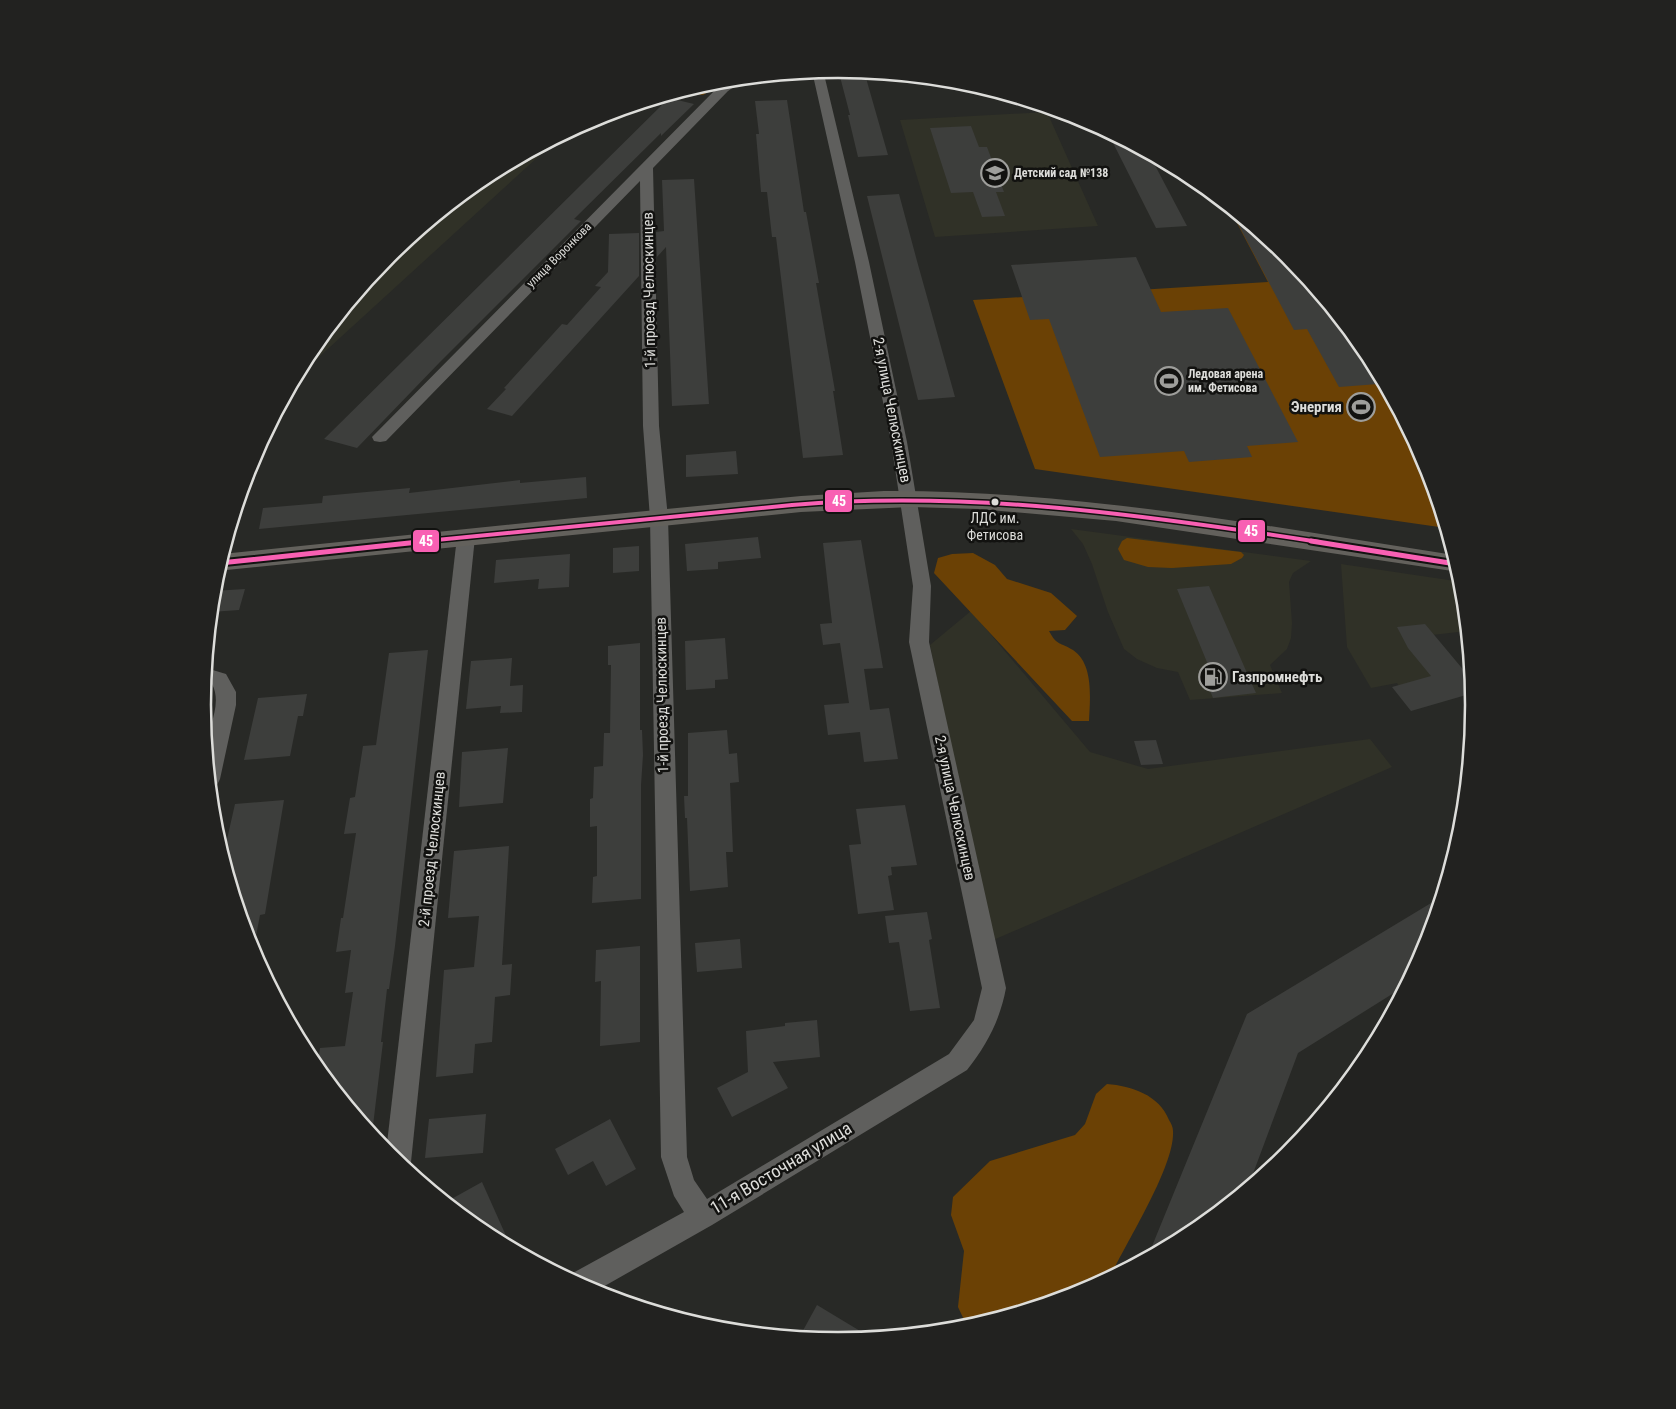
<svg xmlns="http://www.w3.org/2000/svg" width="1676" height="1409" font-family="'Roboto Condensed',sans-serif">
<rect width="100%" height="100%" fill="#282926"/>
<g fill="#303127">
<polygon points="1047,112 1098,226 935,237 900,120"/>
<polygon points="562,135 295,379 310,351 389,255 485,176"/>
<polygon points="1071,529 1311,561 1293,573 1289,582 1292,623 1291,638 1287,649 1270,665 1282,693 1190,700 1178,672 1157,668 1137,659 1124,649 1108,612 1092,564 1083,544"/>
<polygon points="1341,564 1462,582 1467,631 1432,635 1472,686 1413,706 1397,683 1371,688 1347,647"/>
<polygon points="971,611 1090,752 1148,769 1370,739 1392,767 991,941 930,645"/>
</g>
<g fill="#6b4105">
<polygon points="729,79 703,95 681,91 714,81"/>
<polygon points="1228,206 1288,255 1367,352 1425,461 1446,528 1035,469 973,300 1268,282"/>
<polygon points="1127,538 1241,552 1244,555 1242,558 1231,564 1172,568 1148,567 1124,560 1118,549 1122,541"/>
<path d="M 973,553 L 995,565 L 1007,579 L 1051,593 L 1077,616 L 1065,630 L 1049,631 C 1057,646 1060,642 1073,650 C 1094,664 1090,699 1089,721 L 1072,721 L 934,573 L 938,558 L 952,554 Z"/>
<path d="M 1107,1084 C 1132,1086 1159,1095 1169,1120 C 1171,1123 1173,1127 1173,1131 C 1175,1164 1131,1235 1115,1267 L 1106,1279 L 1081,1292 L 967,1326 L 958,1307 L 964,1251 L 951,1215 L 953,1197 L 990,1161 L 1075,1135 L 1085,1124 L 1096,1094 Z"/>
</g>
<g fill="#3d3e3c">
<polygon points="838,69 864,71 888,155 858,157 848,115 850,115"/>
<polygon points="669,98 694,104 661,136 661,133 574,219 581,221 440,362 357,448 324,439"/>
<polygon points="787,100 804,212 806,212 819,283 816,283 835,391 833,391 843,455 803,458 776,237 772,237 767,192 761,192 756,134 759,134 755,101"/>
<polygon points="971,126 979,147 987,147 1004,192 996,192 1005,216 982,217 973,192 951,193 930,128"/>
<polygon points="1107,131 1149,154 1187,226 1156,228"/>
<polygon points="694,179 709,404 672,406 666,247 657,257 656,232 664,231 662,180"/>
<polygon points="899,194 917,261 955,397 918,400 867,196"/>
<polygon points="1229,207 1288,255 1341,320 1378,384 1339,387 1307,329 1294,330"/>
<polygon points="639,233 639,276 512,416 487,409 506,389 504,388 562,324 567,325 601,287 595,286 608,272 609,234"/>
<polygon points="1136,257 1161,312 1228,308 1298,442 1247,446 1252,457 1189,462 1184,451 1100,457 1049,319 1030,320 1011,265"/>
<polygon points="736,451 738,474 686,477 686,455"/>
<polygon points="586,477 587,498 259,529 263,508 322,503 323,496 410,488 409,493 520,480 520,483"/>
<polygon points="758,537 761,558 718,562 718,569 687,571 685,544"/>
<polygon points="861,540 883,668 864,669 870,710 889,708 898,759 864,762 860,732 828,735 824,705 849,703 840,643 823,645 820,624 832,623 823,543"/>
<polygon points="639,546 639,571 613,573 613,548"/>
<polygon points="570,554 569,587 538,589 539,579 494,583 496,560"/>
<polygon points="1209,586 1247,673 1256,693 1213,698 1203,673 1211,672 1177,589"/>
<polygon points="245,589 239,610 211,612 213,591"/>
<polygon points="1425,624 1471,679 1473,693 1411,711 1392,687 1431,676 1408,648 1397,627"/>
<polygon points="725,638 728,679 715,680 715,688 686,690 685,641"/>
<polygon points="640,643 640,730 642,730 643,755 641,785 641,899 592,903 593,877 597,876 597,826 590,827 590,799 593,798 594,767 603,766 604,733 610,733 611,665 608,665 608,646"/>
<polygon points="428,650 395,946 389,989 387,989 381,1042 383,1042 372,1134 317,1067 320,1048 345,1046 353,992 345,993 351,950 336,952 341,918 343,918 356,833 344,834 350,798 355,797 363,746 376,745 389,653"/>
<polygon points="512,658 510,686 523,685 522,712 500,713 501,706 466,709 471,661"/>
<polygon points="307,694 303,716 298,716 290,756 244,760 258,698"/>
<polygon points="727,730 729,754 737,753 739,782 730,783 733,852 726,852 728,887 690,891 687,818 685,818 684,796 688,796 688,733"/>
<polygon points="1156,740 1163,764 1141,765 1134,741"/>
<polygon points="508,748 503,803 459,807 462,752"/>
<polygon points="284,800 265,914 260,915 253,952 223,857 235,804"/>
<polygon points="905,805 917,865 891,867 892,875 888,876 894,910 858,914 849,845 861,844 856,809"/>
<polygon points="509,846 502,965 512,964 510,995 495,997 492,1042 475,1044 473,1073 436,1077 444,970 474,967 479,916 448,918 454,851"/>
<polygon points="1441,897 1425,948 1405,986 1298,1053 1248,1187 1191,1233 1148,1256 1247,1014"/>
<polygon points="927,912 932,939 929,940 940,1008 910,1011 899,942 889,943 885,916"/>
<polygon points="740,939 742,968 697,972 695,943"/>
<polygon points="640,946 640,1042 600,1046 601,981 595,982 596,950"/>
<polygon points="817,1020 820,1057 773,1062 788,1088 732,1117 717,1088 748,1072 746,1031 785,1026 785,1023"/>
<polygon points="486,1114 483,1153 425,1158 429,1119"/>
<polygon points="610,1119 636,1169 606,1186 593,1161 568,1175 555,1149"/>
<polygon points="482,1182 511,1247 485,1233 446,1202"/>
<polygon points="817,1305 870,1337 838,1340 800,1336"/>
</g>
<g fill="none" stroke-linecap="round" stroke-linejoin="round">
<g fill="#5f5f5d" fill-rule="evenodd">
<path d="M 823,70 L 869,262 L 907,442 L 931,586 L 929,642 L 1006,988 C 1000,1020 987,1045 967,1070 L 712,1225 L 594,1292 L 570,1278 L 571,1274 L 684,1212 L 674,1196 L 661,1157 L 650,518 L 643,426 L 640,181 L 386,441 L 380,442 L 374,441 L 372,437 L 720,85 L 730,79 L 747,78 L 728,91 L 653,168 L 659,426 L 668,518 L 687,1157 L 694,1180 L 707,1199 L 949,1054 L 974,1020 L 982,988 L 909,642 L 913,586 L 891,442 L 855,262 L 812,71 Z"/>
<polygon points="466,531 472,533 475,537 411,1162 408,1170 386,1152 457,537 460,533"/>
<path d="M 206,668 L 226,674 L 236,692 L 236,705 L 220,779 L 217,785 L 210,787 C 209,775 206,761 207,749 C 207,727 223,705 212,684 L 204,682 Z"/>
</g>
<path fill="#63615c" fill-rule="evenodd" d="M 884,491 C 1075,490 1265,526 1454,555 L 1459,572 L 1116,521 L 979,509 L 911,507 L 801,512 L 217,571 L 222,554 L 574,518 L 801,496 Z"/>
<defs>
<path id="bus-1-far1" d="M 416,542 L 792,505 C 969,490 1145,515 1319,542"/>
<g id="bus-1">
<polyline points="1311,541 1456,564"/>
<polyline points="220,563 428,541"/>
</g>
</defs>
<use href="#bus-1-far1" stroke="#121210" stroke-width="7"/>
<use href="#bus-1" stroke="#121210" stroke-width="9"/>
<use href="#bus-1-far1" stroke="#f860b3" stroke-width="4"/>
<use href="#bus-1" stroke="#f860b3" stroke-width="5"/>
</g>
<defs>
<symbol id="school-ring" viewBox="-11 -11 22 22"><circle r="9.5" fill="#121210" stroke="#9e9e9b" stroke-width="1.5"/><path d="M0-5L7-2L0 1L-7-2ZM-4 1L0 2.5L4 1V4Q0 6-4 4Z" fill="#9e9e9b"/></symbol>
<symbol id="stadium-ring" viewBox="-11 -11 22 22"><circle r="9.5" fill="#121210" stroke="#9e9e9b" stroke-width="1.5"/><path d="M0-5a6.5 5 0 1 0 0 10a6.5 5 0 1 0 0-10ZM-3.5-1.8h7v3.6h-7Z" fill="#9e9e9b"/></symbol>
<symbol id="fuel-ring" viewBox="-11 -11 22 22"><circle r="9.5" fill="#121210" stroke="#9e9e9b" stroke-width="1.5"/><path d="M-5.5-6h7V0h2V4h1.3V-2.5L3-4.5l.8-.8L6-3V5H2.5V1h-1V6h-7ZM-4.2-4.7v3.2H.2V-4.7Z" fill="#9e9e9b"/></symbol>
</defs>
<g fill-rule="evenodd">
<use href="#school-ring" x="979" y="157" width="32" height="32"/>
<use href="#stadium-ring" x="1153" y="365" width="32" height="32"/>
<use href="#stadium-ring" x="1345" y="391" width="32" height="32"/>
<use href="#fuel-ring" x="1197" y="661" width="32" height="32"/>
</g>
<circle fill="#ddddda" stroke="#121210" stroke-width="2" cx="995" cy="502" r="4.5"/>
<g text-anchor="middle" stroke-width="5" stroke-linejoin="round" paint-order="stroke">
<g font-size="12" font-weight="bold" fill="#ddddda" stroke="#121210" text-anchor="start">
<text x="1014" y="177">Детский сад №138</text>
<text x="1188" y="378">Ледовая арена<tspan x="1188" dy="14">им. Фетисова</tspan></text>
</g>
<g font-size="12" fill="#ddddda" stroke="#121210">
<text transform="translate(559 255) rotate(-45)" y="4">улица Воронкова</text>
</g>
<g font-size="14" fill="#ddddda" stroke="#121210">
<text x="995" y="523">ЛДС им.<tspan x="995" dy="17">Фетисова</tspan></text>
</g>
<g font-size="15" fill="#ddddda" stroke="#121210">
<text transform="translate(649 290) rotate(-91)" y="5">1-й проезд Челюскинцев</text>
<text transform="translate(892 410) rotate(79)" y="5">2-я улица Челюскинцев</text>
<text transform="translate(662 695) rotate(-91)" y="5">1-й проезд Челюскинцев</text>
<text transform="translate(955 808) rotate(78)" y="5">2-я улица Челюскинцев</text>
<text transform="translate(432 849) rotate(-84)" y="5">2-й проезд Челюскинцев</text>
</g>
<g font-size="15" font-weight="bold" fill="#ddddda" stroke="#121210" text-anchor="end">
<text x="1342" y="412">Энергия</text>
<text x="1232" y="682" text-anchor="start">Газпромнефть</text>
</g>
<g font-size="18" fill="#ddddda" stroke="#121210">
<text transform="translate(781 1168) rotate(-31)" y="6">11-я Восточная улица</text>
</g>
</g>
<path d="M0 0H1676V1409H0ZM211 705a627 627 0 1 1 1254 0a627 627 0 1 1-1254 0Z" fill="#222220" fill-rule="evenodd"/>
<path fill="none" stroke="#ddddda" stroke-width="2.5" d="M211 705a627 627 0 1 1 1254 0a627 627 0 1 1-1254 0Z"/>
<g stroke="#121210" stroke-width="2">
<rect x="824" y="489" width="29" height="24" rx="5" fill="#f860b3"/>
<rect x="1237" y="519" width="29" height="24" rx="5" fill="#f860b3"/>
<rect x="412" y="529" width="28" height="24" rx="5" fill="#f860b3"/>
</g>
<g font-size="14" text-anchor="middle" font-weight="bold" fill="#fff">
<text x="839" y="506">45</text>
<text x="1251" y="536">45</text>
<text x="426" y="546">45</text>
</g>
</svg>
